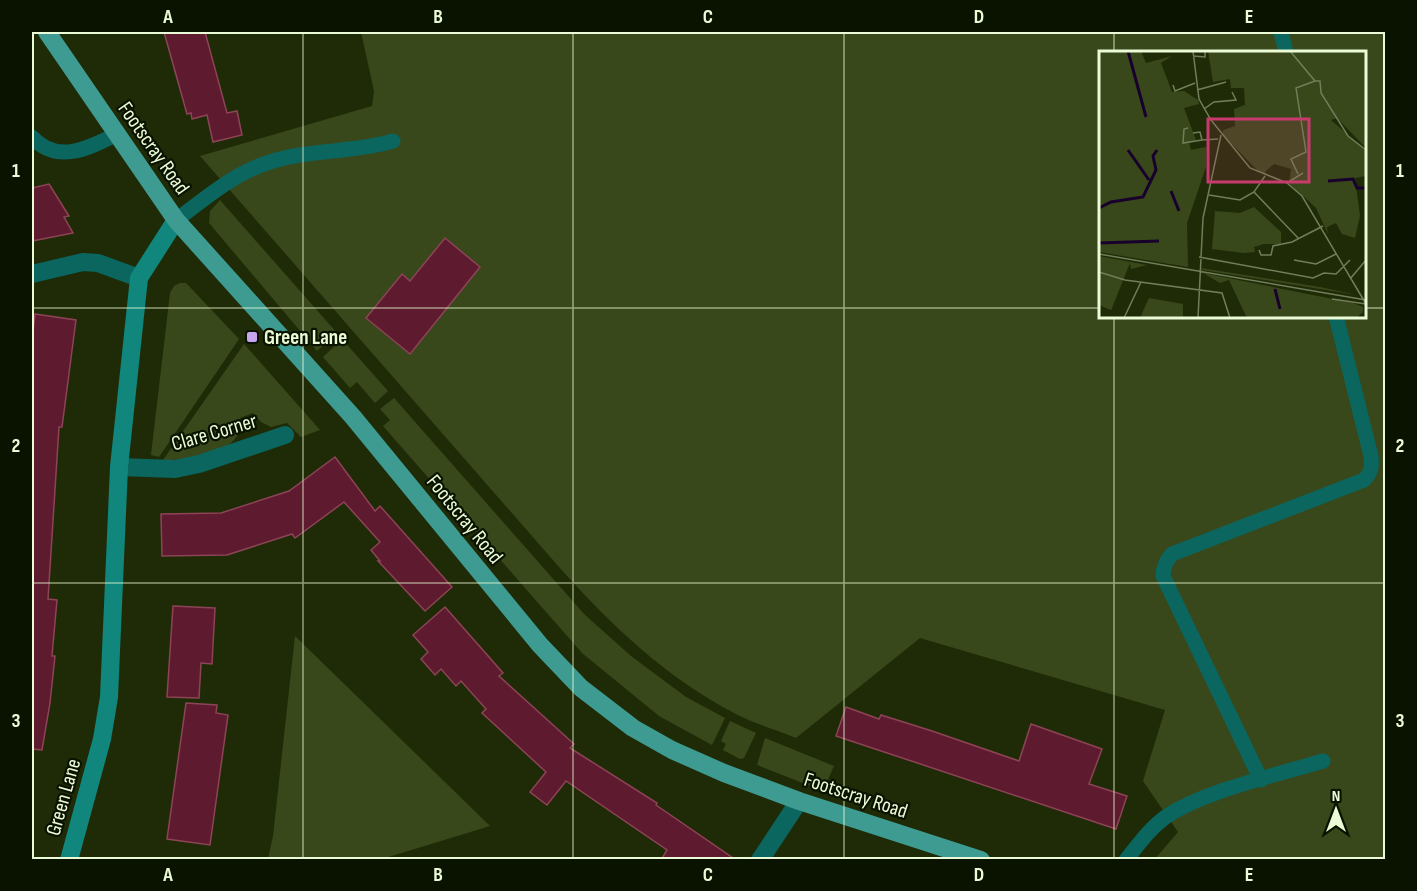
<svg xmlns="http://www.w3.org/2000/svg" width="1417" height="891" font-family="'Sofia Sans Condensed',sans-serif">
<rect width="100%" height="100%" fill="#1f2b06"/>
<g fill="#39481b" fill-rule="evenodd">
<path d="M 361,32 L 1385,32 L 1385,859 L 1155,859 L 1178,832 L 1143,781 L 1165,710 L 920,638 L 796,738 C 777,730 755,724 736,714 C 665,677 612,626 559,567 L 200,156 L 372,106 L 374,91 ZM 1100,52 L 1364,52 L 1364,316 L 1100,316 Z"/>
<polygon points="220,200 337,333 317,351 209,223 210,211"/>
<polygon points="180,283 186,283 239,339 159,457 151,455 170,293 174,286"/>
<polygon points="342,339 388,391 375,403 357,382 350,388 323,357"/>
<path d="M 244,344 L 320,430 L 301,437 L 287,423 L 271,427 L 261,422 L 253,413 L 240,418 C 240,427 240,434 233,441 C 220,454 182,461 163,460 Z"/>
<polygon points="394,398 584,614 631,656 686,697 725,718 712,745 659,716 582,653 383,426 390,420 380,409"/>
<polygon points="295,636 490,826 382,859 268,859 273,836"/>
<polygon points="730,721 756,733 744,758 740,759 723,750 726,744 721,741"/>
<polygon points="765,738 834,766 823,791 757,765"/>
</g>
<g fill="#5e1a2f" stroke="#8c4456" stroke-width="1.5">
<polygon points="164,32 205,32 227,113 237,111 242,135 213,142 207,115 192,119 191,113 187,114"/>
<polygon points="49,184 69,216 64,217 73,233 32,241 32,188"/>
<polygon points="445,238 480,267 410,354 366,318 402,274 410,281"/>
<polygon points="35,314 76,320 62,427 59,427 48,599 57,600 52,656 55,656 50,703 42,750 32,749 32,341"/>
<polygon points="335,457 375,511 380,506 452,587 425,611 378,561 380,561 371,550 380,542 344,502 295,538 292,534 227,555 162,556 161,514 221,513 289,491"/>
<polygon points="173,606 215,608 212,664 201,663 199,698 167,697"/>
<polygon points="445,607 503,673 499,676 574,744 570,748 657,803 656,805 736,860 661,860 667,850 566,781 547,805 530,792 546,772 482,713 486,709 461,681 456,686 441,669 435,675 421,659 428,652 413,635"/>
<polygon points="186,703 217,705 216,713 228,715 210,845 167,839"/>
<polygon points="846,707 879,719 881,715 932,731 1019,761 1031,724 1102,749 1089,784 1127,796 1116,829 836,736"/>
</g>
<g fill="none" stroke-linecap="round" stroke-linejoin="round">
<g stroke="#0a665f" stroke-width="15">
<polyline points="1281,32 1286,52"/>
<path d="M 32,137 C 57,165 89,148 117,134"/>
<path d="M 176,220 C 206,198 234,173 270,162 C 310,149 353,153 393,141"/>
<path d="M 1261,780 L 1163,576 C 1163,567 1166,561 1172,554 L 1364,480 C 1372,472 1372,466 1371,456 L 1336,316"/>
<path d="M 1126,860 C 1138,845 1151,827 1167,816 C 1207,790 1277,775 1323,761"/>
</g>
<g stroke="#0a665f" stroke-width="18">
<polyline points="32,274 83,262 98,263 139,278"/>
<polyline points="119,467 175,469 199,464 285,435"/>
<polyline points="760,860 799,801"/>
</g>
<polyline stroke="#11867c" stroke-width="18" points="69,860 102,739 109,697 119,467 139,278 176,220"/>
<polyline stroke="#3d9b91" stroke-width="18" points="47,32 176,220 353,417 540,645 581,688 633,728 672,750 724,773 799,801 981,860"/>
</g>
<path fill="none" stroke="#ecfbd7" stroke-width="1.5" stroke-opacity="0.55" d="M 303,32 L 303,860M 573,32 L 573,860M 844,32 L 844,860M 1114,32 L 1114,52M 32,308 L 1100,308M 1364,308 L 1386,308M 1114,316 L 1114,860M 32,583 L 1386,583"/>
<rect fill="#c8a6ef" stroke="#0a1300" stroke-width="2" x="246" y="331" width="12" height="12" rx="3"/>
<g text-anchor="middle" stroke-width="4.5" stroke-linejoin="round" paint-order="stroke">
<g font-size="21" fill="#ecfbd7" stroke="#0a1300">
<text transform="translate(154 148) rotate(55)" y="7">Footscray Road</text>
<text transform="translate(214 432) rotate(-16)" y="7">Clare Corner</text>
<text transform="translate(465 519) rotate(51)" y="7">Footscray Road</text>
<text transform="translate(856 795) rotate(18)" y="7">Footscray Road</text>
<text transform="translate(63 797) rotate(-74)" y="7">Green Lane</text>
</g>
<g font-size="21" font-weight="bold" fill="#ecfbd7" stroke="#0a1300" text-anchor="start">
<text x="264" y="344">Green Lane</text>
</g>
</g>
<g transform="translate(1099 51)">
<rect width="267" height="267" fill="#1f2b06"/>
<path d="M 0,0 L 42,0 L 47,12 L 73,5 L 62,12 L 73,41 L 85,40 L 99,49 L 100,53 L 85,57 L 97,89 L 90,91 L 92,99 L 107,96 L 107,116 L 88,172 L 89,216 L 0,201 ZM 109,0 L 267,0 L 267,97 L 238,67 L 232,69 L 267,100 L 267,125 L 256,127 L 261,165 L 256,187 L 243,183 L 237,172 L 228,176 L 229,183 L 217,157 L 190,132 L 192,118 L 175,113 L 166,121 L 168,124 L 160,121 L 124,84 L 124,79 L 136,75 L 135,58 L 146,54 L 145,37 L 132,37 L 131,28 L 114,31 ZM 155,156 L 182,181 L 182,193 L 165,193 L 155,196 L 156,201 L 144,202 L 113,198 L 116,160 L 141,162 ZM 0,205 L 48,214 L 32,218 L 31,212 L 9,267 L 12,259 L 0,254 ZM 102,217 L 221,236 L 258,244 L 103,219 ZM 104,222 L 254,252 L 264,256 L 264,261 L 257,267 L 148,267 L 130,229 L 121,232 ZM 50,247 L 84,253 L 84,267 L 41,267 Z" fill="#39481b"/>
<path fill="none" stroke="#18002c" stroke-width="3" d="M 29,0 L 47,66M 29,99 L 50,129M 229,130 L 254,128 L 258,137 L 267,137M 72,140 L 80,160M 0,157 L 12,151 L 44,146 L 57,119 L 54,105 L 58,99M 0,192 L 60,190M 176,238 L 181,258"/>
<path fill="none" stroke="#717e5a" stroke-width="1.5" d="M 94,0 L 100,48 L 112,69 L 151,117 L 188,132 L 203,145 L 267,253M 191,0 L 216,30 L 221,30 L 222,42 L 249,85 L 267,99M 94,5 L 106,6 L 106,0M 74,34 L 76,40 L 96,32M 98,39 L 127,31M 105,58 L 115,51 L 137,49 L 133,41M 89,77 L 85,78 L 84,92 L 103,89M 94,82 L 101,81 L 103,89 L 119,88M 199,123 L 192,108 L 207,101 L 197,37 L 216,30M 188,132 L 204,122M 155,141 L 200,188M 110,144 L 141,149 L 155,141 L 166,125M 160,199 L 162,204 L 172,204 L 174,195 L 193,191 L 224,175M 0,203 L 267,249M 100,206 L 214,227 L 225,222 L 237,223 L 251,209M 195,209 L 217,213 L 237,203M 0,221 L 26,229 L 123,242 L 131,267M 251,228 L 267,209M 233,248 L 267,253M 25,267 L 42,231M 99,267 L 104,167 L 122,84"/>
<path fill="#c83a6e" fill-opacity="0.15" stroke="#c83a6e" stroke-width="3" d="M 109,68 L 210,68 L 210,131 L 109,131 Z"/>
<rect width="267" height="267" fill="none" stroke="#ecfbd7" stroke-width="3"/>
</g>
<rect width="1417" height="891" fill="none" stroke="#0a1300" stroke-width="66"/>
<g transform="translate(1336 810)" stroke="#0a1300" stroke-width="4.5" paint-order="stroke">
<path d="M0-4.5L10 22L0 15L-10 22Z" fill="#ecfbd7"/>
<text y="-9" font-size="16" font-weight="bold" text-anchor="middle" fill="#ecfbd7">N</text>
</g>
<rect x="33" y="33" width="1351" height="825" fill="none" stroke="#ecfbd7" stroke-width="2"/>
<g font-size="20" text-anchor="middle" font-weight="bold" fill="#ecfbd7">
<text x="168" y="23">A</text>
<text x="438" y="23">B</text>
<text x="708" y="23">C</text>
<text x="979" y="23">D</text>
<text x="1249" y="23">E</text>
<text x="16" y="177">1</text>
<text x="1400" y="177">1</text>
<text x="16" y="452">2</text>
<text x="1400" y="452">2</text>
<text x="16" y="727">3</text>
<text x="1400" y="727">3</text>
<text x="168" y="881">A</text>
<text x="438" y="881">B</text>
<text x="708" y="881">C</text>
<text x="979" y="881">D</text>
<text x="1249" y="881">E</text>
</g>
</svg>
